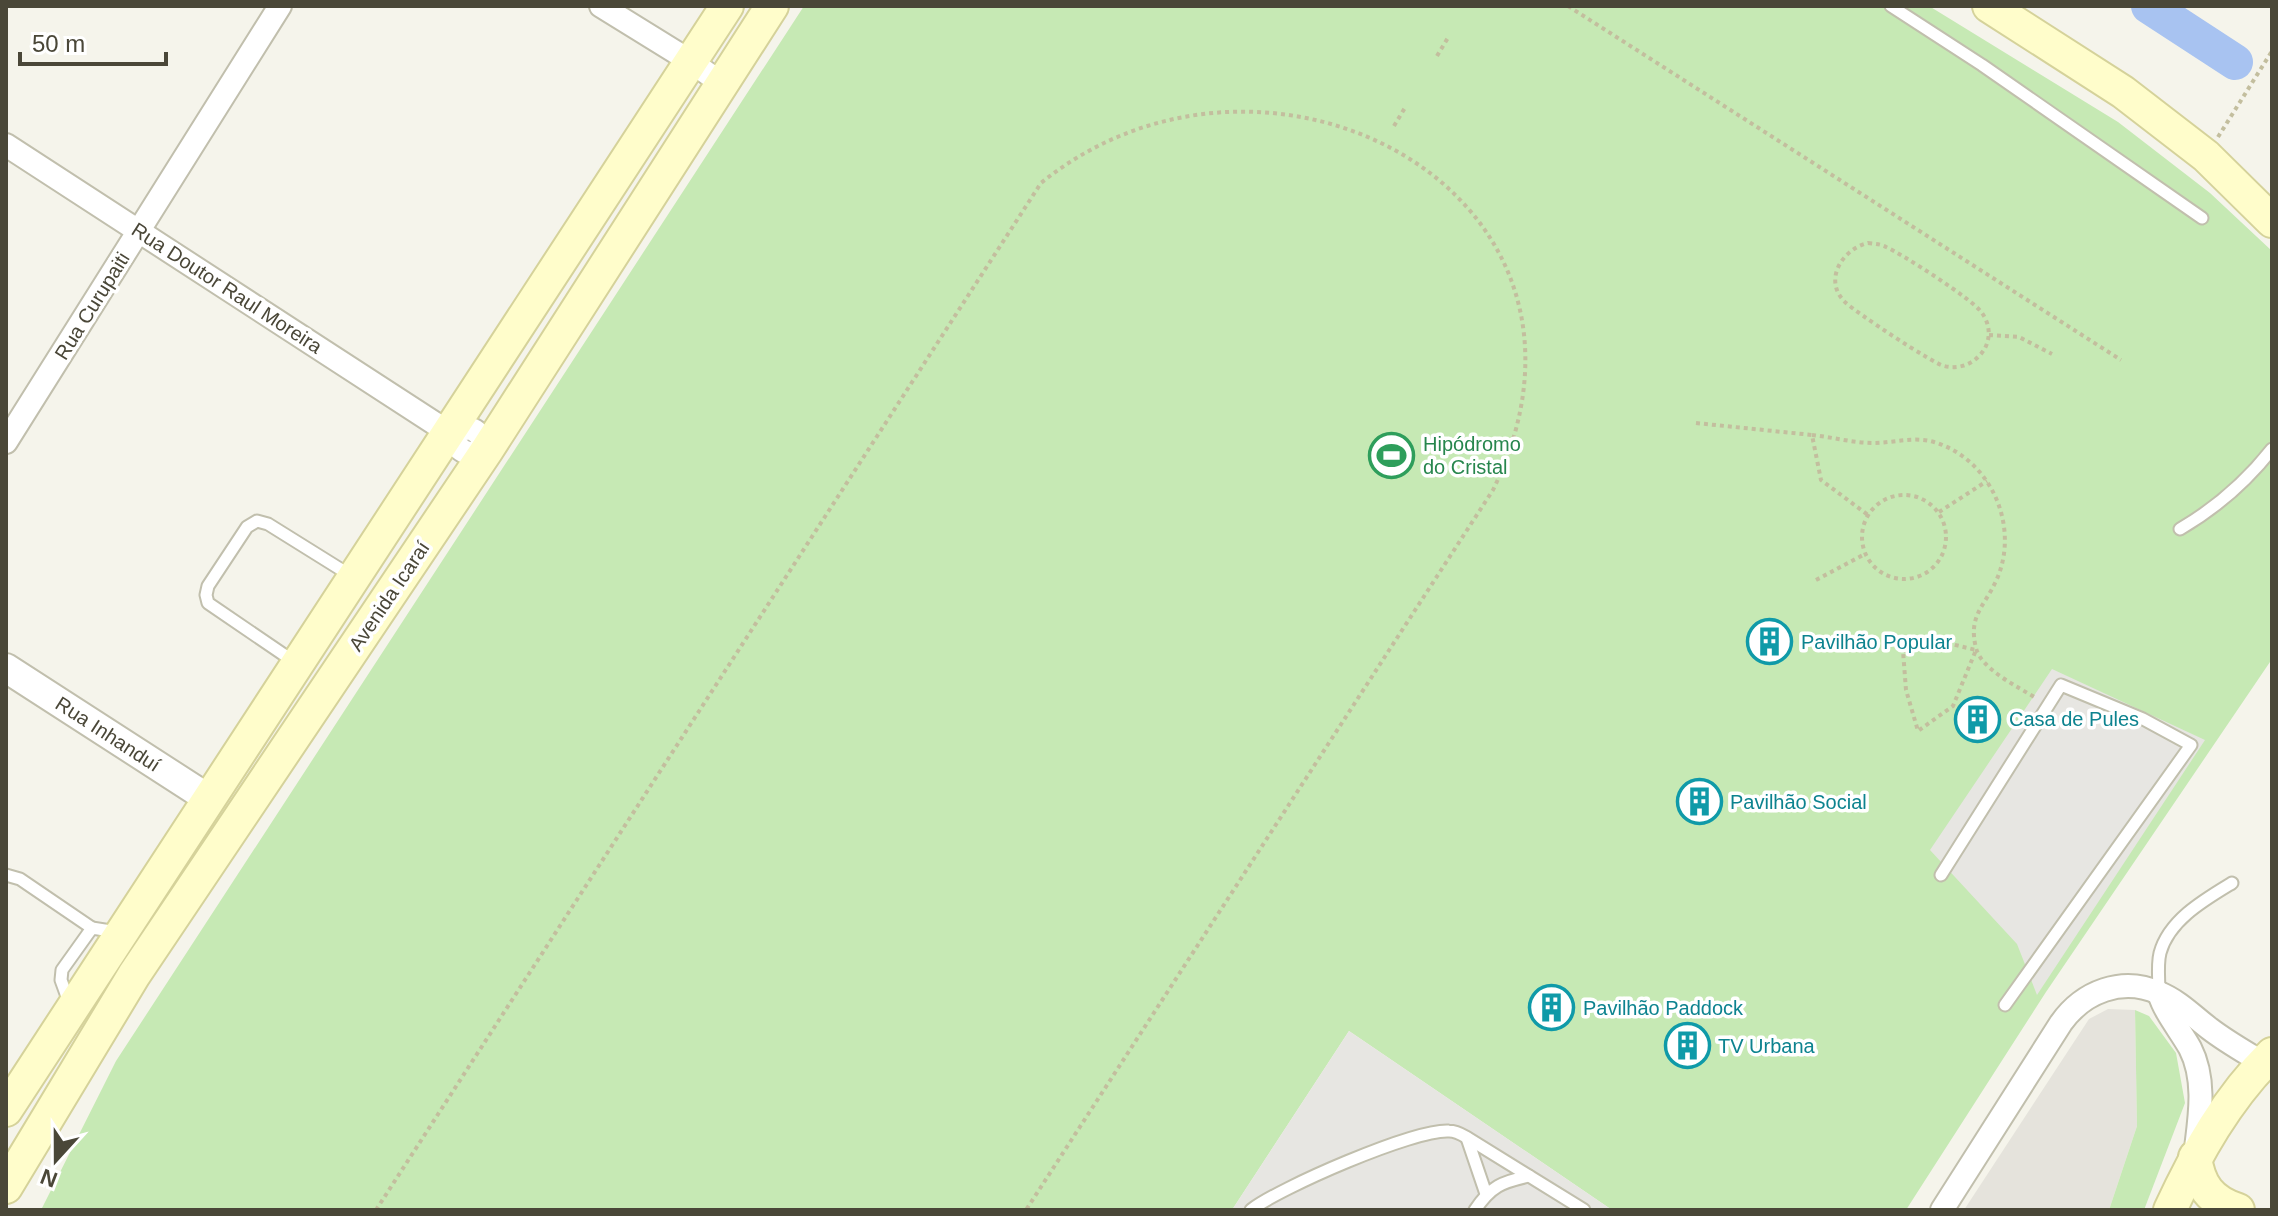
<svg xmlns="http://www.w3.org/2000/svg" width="2278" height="1216" font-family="Helvetica,sans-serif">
<rect width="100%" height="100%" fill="#f5f4eb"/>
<polygon fill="#e5e3dc" points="2108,1009 2135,1010 2137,1126 2109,1210 1964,1210 2089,1019"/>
<g fill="#c6e9b4">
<polygon points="804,6 1929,6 2118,122 2210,193 2272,251 2272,659 2046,992 1906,1210 1612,1210 1349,1031 1232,1210 41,1210 116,1061"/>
<polygon points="2135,1010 2149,1016 2176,1053 2185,1103 2144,1210 2109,1210 2137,1126"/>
</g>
<g fill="#e7e6e2">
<polygon points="2052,669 2205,740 2037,995 2017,944 1930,850"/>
<polygon points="1349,1031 1612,1210 1232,1210"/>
</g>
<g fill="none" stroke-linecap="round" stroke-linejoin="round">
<polyline stroke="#a8c3f1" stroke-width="36" points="2149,6 2235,62"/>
<defs>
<g id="service">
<polyline points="1891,6 1982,65 2202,218"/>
<path d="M 2180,529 C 2216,508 2246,482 2272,449"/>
<polyline points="296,663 208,603 206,595 208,586 247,527 257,521 268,524 353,577"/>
<polyline points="6,875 20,879 92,928"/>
<polyline points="1941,875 2061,685 2143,719 2191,745 2005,1005"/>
<path d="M 2159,992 C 2159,980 2157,965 2160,953 C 2169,920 2204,900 2232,883"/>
<polyline points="69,1002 61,980 62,970 92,928 117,932"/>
<polyline points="1467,1138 1486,1194"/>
<path d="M 1251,1210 C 1279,1188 1414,1129 1449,1131 C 1455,1131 1461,1134 1466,1137 L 1584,1210"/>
<path d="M 1475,1210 C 1491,1186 1502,1182 1529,1176"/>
</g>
<g id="minor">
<polyline points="601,6 690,61 721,83"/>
<path d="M 6,145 L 448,432 C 459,451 465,458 487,450 C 479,427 471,425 448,432"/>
<polyline points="6,442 280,6"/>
<path d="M 2159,993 C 2165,1013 2180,1030 2190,1048 C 2206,1079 2200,1116 2196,1148"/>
<path d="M 1942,1210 L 2061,1023 C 2083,992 2122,976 2159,993 C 2179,1001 2194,1017 2210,1029 C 2227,1042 2245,1052 2263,1063"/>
</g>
<polyline id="tertiary" points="6,668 209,799"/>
<g id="secondary">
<polyline points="1989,6 2123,92 2206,156 2272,221"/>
<polyline points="6,1110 727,6"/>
<path d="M 2195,1157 C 2199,1185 2210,1201 2238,1210"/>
<polyline points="6,1187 134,975 487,450 772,6"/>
<path d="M 2170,1210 C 2196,1154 2227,1098 2272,1054"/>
</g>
</defs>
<use href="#service" stroke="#c1bfad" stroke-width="15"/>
<use href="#minor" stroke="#c1bfad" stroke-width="26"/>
<use href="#tertiary" stroke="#c1bfad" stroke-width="32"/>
<use href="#secondary" stroke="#d5d29a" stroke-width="36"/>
<g stroke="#c3be9e" stroke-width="4" stroke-dasharray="4 4" stroke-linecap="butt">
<polyline points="1568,6 2121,360"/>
<polyline points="1437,56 1449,36"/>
<polyline points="1394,126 1406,106"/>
<polyline points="2218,137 2272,51"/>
<path d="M 1868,243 C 1875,244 1881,244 1886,247 C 1902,254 1974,300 1982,313 C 1992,327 1991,345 1978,357 C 1969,366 1956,369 1944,366 C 1932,363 1857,313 1846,303 C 1822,281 1842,249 1868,243 Z"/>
<polyline points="1989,335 2019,337 2052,354"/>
<polyline points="1696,423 1812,435 1821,480 1868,515"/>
<path d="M 1812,435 C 1832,437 1853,443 1873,443 C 1894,443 1913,436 1934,442 C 1991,459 2021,527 1996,581 C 1984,607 1968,616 1976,648 C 1981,669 2018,687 2036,698"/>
<circle cx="1904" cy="537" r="42"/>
<polyline points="1939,512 1987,481"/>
<polyline points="1816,580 1865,554"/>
<polygon points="1947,643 1976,650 1953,706 1918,731 1906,690 1903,651"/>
<path d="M 376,1210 L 1041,183 C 1267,0 1637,193 1493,490 L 1026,1210"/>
</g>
<use href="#service" stroke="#fff" stroke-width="11"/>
<use href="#minor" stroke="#fff" stroke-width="22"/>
<use href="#tertiary" stroke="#fff" stroke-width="28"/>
<use href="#secondary" stroke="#fffdcb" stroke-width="32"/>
</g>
<defs>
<symbol id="stadium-ring" viewBox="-11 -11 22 22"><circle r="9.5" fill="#fff" stroke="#2e9e5b" stroke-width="1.5"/><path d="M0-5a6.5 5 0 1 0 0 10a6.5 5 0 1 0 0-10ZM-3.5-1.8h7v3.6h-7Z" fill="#2e9e5b"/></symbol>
<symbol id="building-ring" viewBox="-11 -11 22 22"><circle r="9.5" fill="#fff" stroke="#0f9aa8" stroke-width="1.5"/><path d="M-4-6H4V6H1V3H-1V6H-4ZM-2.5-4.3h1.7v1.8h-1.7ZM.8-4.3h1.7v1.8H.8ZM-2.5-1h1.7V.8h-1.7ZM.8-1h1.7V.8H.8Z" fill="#0f9aa8"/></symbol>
</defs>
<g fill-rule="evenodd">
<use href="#stadium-ring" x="1366" y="430" width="51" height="51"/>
<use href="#building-ring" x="1744" y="616" width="51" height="51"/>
<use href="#building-ring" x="1952" y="694" width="51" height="51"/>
<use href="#building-ring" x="1674" y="776" width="51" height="51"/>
<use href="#building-ring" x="1526" y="982" width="51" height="51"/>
<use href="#building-ring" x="1662" y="1020" width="51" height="51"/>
</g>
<g text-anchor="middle" stroke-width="7" stroke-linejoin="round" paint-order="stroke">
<g font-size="20" fill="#4a4738" stroke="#fff">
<text transform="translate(227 288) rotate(33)" y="7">Rua Doutor Raul Moreira</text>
<text transform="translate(92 306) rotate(-58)" y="7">Rua Curupaiti</text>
<text transform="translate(389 596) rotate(-56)" y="7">Avenida Icaraí</text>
<text transform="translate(108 734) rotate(33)" y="7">Rua Inhanduí</text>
</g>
<g font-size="20" fill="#27864d" stroke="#fff" text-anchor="start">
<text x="1423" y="451">Hipódromo<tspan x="1423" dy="23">do Cristal</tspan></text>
</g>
<g font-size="20" fill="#0d838f" stroke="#fff" text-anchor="start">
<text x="1801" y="649">Pavilhão Popular</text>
<text x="2009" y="726">Casa de Pules</text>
<text x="1730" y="809">Pavilhão Social</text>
<text x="1583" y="1015">Pavilhão Paddock</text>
<text x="1718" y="1053">TV Urbana</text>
</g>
</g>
<rect width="2278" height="1216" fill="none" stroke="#4a4738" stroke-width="16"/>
<g transform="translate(56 1160) rotate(201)" stroke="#ffffff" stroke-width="6" paint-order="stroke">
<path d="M0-6L14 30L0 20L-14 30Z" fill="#4a4738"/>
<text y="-12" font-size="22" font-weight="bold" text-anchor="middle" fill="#4a4738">N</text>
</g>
<path d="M20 52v12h146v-12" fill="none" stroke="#4a4738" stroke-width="4"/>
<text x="32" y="52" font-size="24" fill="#4a4738" stroke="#ffffff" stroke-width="6" paint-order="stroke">50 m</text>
</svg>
